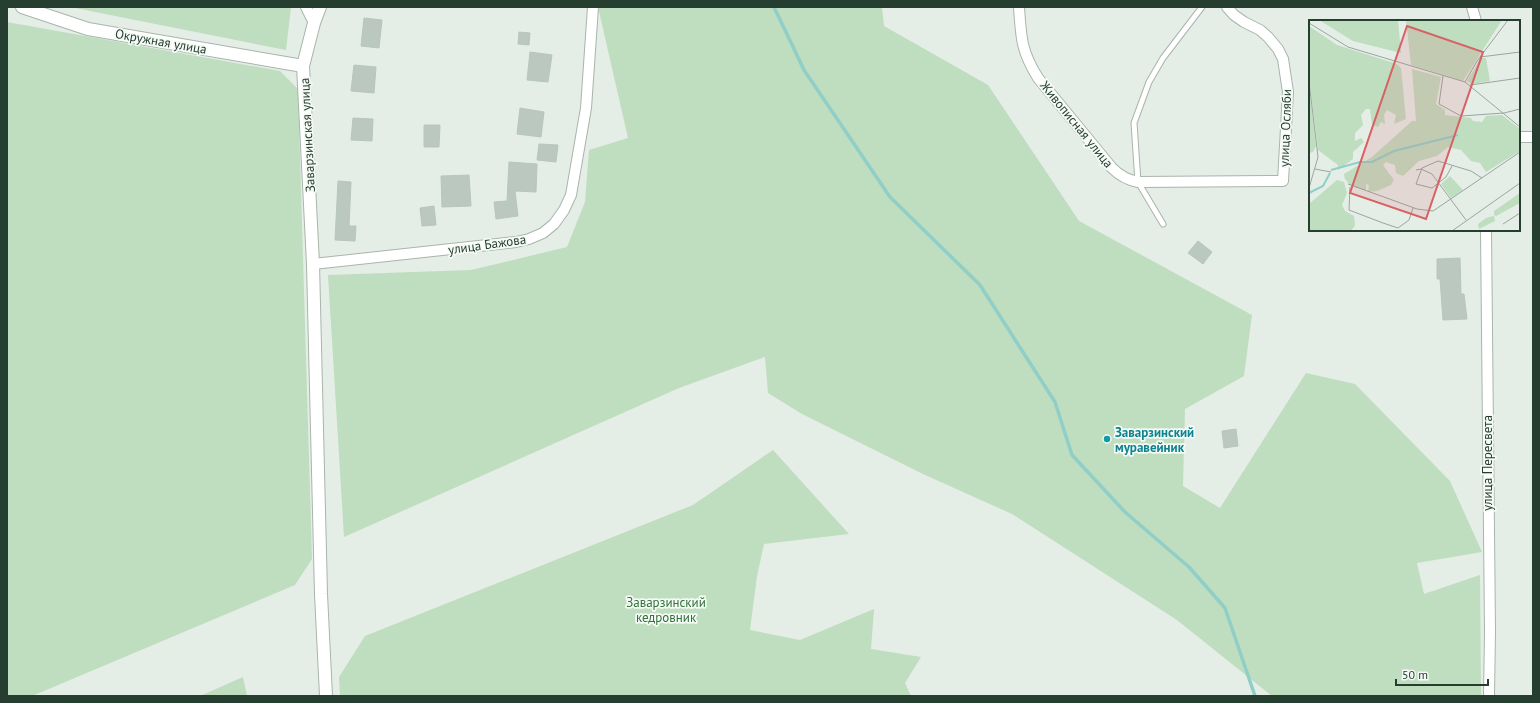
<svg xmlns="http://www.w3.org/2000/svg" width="1540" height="703" font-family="'PT Sans',sans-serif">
<rect width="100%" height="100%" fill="#e5ede7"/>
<g fill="#bfddbf">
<polygon points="70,7 291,7 286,50"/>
<polygon points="598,7 882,7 884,26 988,85 1079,221 1252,315 1244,376 1185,409 1183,486 1220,508 1306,373 1355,384 1450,481 1482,552 1417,563 1424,594 1480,575 1481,696 1272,696 1177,620 1012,514 923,474 802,414 768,393 765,357 679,388 344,537 328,275 471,270 567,247 585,202 589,150 628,138"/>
<polygon points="7,22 280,71 298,89 312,559 295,585 32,696 7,696"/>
<polygon points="773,450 849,534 764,544 757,576 750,630 800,640 874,609 871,649 921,657 905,683 911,696 340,696 339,677 365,636 693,505"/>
<polygon points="243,677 247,696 200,696"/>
</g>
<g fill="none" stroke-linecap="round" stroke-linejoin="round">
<polyline stroke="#90cfc7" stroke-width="3.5" points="774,7 804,70 890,197 980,285 1055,402 1072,455 1125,512 1189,567 1225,608 1255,696"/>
</g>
<g fill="#bac8bf" stroke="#b7c7bc">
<polygon points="364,18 382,20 379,48 361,46"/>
<polygon points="519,32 530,33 529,45 518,44"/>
<polygon points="530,52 552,55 548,82 527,80"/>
<polygon points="354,65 376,67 374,93 351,91"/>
<polygon points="520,108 544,112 541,137 517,134"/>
<polygon points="353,118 373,119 372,141 351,140"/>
<polygon points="424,125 440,125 439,147 424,147"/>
<polygon points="539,144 558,145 556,162 537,160"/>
<polygon points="509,162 537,164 536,192 515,191 518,216 496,219 494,202 507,201"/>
<polygon points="469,175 471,206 442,207 441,176"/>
<polygon points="338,181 351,182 349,226 356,226 355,241 335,240"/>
<polygon points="434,206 436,225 422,226 420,208"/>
<polygon points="1198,241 1212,252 1203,264 1188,253"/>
<polygon points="1460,258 1461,294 1464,294 1467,319 1443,320 1440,279 1437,279 1437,259"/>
<polygon points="1236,429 1238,446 1224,448 1222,431"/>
</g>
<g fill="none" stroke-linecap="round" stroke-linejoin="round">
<defs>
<polyline id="service" points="1163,224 1138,182 1134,123 1149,82 1163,58 1202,7"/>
<g id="minor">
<polyline points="306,7 314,23"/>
<path d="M 1019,7 C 1021,37 1021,51 1038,78 L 1112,168 C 1120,176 1127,180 1138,182 L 1283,181 L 1288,92 L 1283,59 L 1278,49 L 1268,37 L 1260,30 L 1244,22 L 1234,15 L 1227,7"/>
<polyline points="1472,7 1476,21"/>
<polyline points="1519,137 1533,137"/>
<polyline points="1486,230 1490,631 1489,696"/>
<polyline points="313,264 516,242 529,239 543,233 554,224 564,210 571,195 586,108 593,7"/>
</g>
<g id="tertiary">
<polyline points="22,7 88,29 303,66"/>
<polyline points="320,7 314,23 303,66 313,264 321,594 326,696"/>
</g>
</defs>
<use href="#service" stroke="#a8b5ac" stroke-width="7"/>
<use href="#minor" stroke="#a8b5ac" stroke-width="12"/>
<use href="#tertiary" stroke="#a8b5ac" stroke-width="14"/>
<use href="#service" stroke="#fff" stroke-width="5"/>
<use href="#minor" stroke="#fff" stroke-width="10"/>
<use href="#tertiary" stroke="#fff" stroke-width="12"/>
</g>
<circle fill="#0f9aa8" stroke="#f5faf6" stroke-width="1.5" cx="1107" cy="439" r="4"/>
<g text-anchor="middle" stroke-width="3.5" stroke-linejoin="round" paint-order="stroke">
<g font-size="13" fill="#253e30" stroke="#f5faf6">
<text transform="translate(161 41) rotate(10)" y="5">Окружная улица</text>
<text transform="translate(1077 124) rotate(51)" y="5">Живописная улица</text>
<text transform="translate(1285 128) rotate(-88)" y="5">улица Осляби</text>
<text transform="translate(307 135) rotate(-93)" y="5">Заварзинская улица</text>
<text transform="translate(487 244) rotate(-8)" y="5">улица Бажова</text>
<text transform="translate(1487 463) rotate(-90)" y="5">улица Пересвета</text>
</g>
<g font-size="13" font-weight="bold" fill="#0d838f" stroke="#f5faf6" text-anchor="start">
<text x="1115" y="437">Заварзинский<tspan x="1115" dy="15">муравейник</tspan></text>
</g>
<g font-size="13" fill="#317338" stroke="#f5faf6">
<text x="666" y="607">Заварзинский<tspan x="666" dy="15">кедровник</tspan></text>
</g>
</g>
<g transform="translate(1309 20)">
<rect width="211" height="211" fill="#e5ede7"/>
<path d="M 10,0 L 89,0 L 92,33 L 44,21 ZM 97,0 L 193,0 L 154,61 L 102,45 ZM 0,6 L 28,25 L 88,44 L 92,48 L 97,99 L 85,104 L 87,95 L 78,90 L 75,95 L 76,104 L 72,102 L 69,107 L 63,105 L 61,89 L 57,89 L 52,95 L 54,105 L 46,113 L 46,121 L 52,118 L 55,122 L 44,132 L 44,139 L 29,150 L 29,145 L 9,130 L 0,58 ZM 172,38 L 177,38 L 181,61 L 163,64 L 158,61 ZM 103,49 L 132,57 L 127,84 L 136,90 L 136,95 L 162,98 L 164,101 L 173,102 L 177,96 L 193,95 L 211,109 L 211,131 L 177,152 L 171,143 L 162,141 L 152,130 L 139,127 L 128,136 L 110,141 L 94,156 L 87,153 L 86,145 L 77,142 L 74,145 L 85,160 L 82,165 L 68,171 L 59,172 L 60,165 L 57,164 L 57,171 L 42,166 L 36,159 L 35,154 L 63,137 L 103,101 L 107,101 ZM 0,65 L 7,126 L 4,132 L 0,133 ZM 141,156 L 154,170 L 142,178 L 132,164 ZM 28,160 L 35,162 L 38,173 L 33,185 L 36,191 L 45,196 L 46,206 L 41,211 L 1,211 L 0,184 ZM 211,173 L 211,183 L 187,196 L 185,195 L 185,191 ZM 185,196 L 186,201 L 170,209 L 169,204 L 177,198 Z" fill="#bfddbf"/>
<path fill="none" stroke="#90cfc7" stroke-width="2" d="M 22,150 L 51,142 L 63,142 L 85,131 L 149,115M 0,173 L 14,166 L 21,153"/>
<path fill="none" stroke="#98a79e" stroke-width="1" d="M 0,3 L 39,27 L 156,62 L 211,107M 171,37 L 211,32M 134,56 L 130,84 L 152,96 L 195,93 L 211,89M 0,62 L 9,137 L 0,168M 156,62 L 168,41 L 199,0M 161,65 L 211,58M 143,146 L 137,157 L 123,168 L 107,164 L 113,148 L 129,141 L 162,151 L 173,158M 6,149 L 22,152M 107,150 L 112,149 L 123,154 L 157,200M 39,164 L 108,189 L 124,191 L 211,132M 41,167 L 40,190 L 74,203 L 89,208 L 100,200 L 104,188M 194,204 L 211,193M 143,211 L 211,163"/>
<path fill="#d76164" fill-opacity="0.15" stroke="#d76164" stroke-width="2" d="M 98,6 L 174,32 L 117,199 L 41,173 Z"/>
<rect width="211" height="211" fill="none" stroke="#253e30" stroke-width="2"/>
</g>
<rect width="1540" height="703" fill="none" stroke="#253e30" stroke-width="16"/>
<path d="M1396 679v6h92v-6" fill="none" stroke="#253e30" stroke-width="2"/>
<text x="1402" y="679" font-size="12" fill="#253e30" stroke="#f5faf6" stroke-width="3" paint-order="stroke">50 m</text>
</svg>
